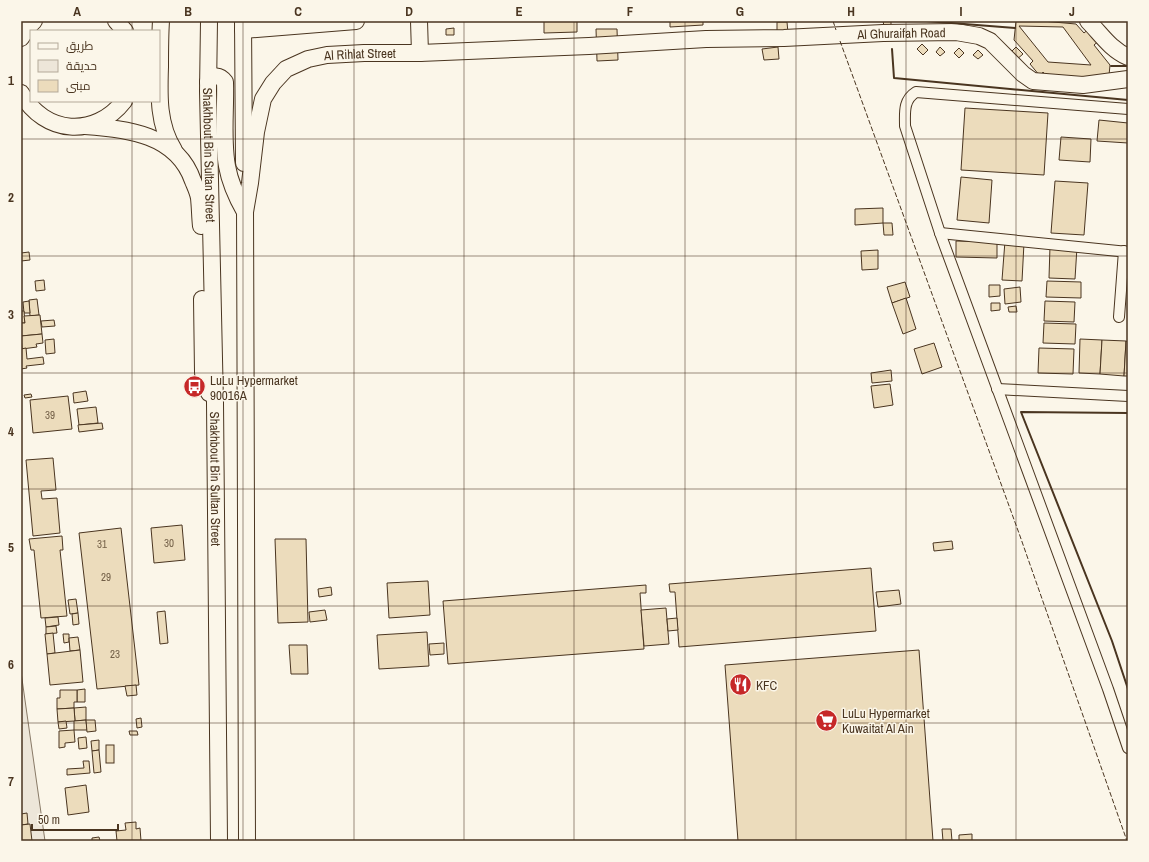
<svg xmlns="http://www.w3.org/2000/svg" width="1149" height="862" font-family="'Archivo Narrow',Cairo,sans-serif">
<rect width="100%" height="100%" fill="#fbf6e9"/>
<polygon fill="#ede6d9" stroke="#887966" points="21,672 45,841 21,841"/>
<g fill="#ecdcbc" stroke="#4a3520" fill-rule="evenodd">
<polygon points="544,21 577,21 577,32 544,33"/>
<polygon points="670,21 703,21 703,25 670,27"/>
<polygon points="883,21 891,21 891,25 884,26"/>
<path d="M 1016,21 L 1042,21 L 1076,24 L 1084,33 L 1091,27 L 1101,39 L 1094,45 L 1110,65 L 1108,86 L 1051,81 L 1043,72 L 1040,76 L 1030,64 L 1033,61 L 1014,40 ZM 1019,26 L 1063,27 L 1091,65 L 1048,62 Z"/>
<polygon points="777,22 787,22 788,33 777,34"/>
<polygon points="454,28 454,35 446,35 446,29"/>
<polygon points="596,29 617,29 618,60 597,61"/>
<polygon points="922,44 928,50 923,55 917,49"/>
<polygon points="778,47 779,59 764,60 762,49"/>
<polygon points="940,47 945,52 940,56 936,52"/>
<polygon points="1016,47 1023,54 1016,60 1010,53"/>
<polygon points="959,48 964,53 959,58 954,53"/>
<polygon points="978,50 983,55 978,59 973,55"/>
<polygon points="965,108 1048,113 1044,175 961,170"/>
<polygon points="1099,120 1128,123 1128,143 1097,141"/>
<polygon points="1061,137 1091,139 1090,162 1059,160"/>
<polygon points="961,177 992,180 989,223 957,220"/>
<polygon points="1055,181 1088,183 1084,235 1051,233"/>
<polygon points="883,208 883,223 855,225 855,209"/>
<polygon points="883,223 892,223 893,235 884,235"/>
<polygon points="956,241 997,242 997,258 956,257"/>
<polygon points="1005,241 1024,243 1022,281 1002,280"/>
<polygon points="1050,246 1077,247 1075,279 1049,278"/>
<polygon points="878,250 878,269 862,270 861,251"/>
<polygon points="29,252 30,260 21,261 21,253"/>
<polygon points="44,280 45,290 36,291 35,281"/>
<polygon points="1047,281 1081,282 1081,298 1046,297"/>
<polygon points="905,282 910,297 892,303 887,287"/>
<polygon points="989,285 1000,285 1000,296 989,297"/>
<polygon points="1020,287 1021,302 1005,304 1004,289"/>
<polygon points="906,298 916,329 903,334 892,303"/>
<polygon points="37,299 39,315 30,316 29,300"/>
<polygon points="29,301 30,313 24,313 23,302"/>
<polygon points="1045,301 1075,302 1074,322 1044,321"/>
<polygon points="991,303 1000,303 1000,310 991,311"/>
<polygon points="1016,306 1017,312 1009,312 1008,307"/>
<polygon points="21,311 24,311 25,323 21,323"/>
<polygon points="40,315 42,334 21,336 21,323 25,323 24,316"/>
<polygon points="54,320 55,326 42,327 41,321"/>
<polygon points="1044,323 1076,324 1075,344 1043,343"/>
<polygon points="42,334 43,343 36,344 37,347 22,349 21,336"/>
<polygon points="54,339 55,353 46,354 45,340"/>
<polygon points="1080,339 1102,340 1100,374 1079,373"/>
<polygon points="1102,340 1126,341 1124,376 1100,374"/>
<polygon points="1126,341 1128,342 1128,376 1124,376"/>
<polygon points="934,343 942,367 922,374 914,349"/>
<polygon points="26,348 27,359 43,357 44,364 26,366 27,368 21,369 21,349"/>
<polygon points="1039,348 1074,349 1073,374 1038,373"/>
<polygon points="891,370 892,381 872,383 871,373"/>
<polygon points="890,384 893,405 874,408 871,386"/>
<polygon points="86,391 88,401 74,403 73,393"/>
<polygon points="31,394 32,397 25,398 24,395"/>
<polygon points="68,396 72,429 33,433 30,400"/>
<polygon points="96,407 98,423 79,425 77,409"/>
<polygon points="102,423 103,429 79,432 78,425"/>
<polygon points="53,458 56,490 41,491 42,499 57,498 60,533 33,536 26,460"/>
<polygon points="182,525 185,560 154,563 151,528"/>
<polygon points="121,528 139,685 97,689 79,533"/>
<polygon points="62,536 63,550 60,550 67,616 41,618 34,550 31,550 29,539"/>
<polygon points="275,539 306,539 308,622 278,623"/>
<polygon points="952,541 953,549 934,551 933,543"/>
<polygon points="871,568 876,631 679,647 675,592 670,592 669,584"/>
<polygon points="428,581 430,615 389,618 387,583"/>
<polygon points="646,585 646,593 640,593 644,649 448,664 443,601"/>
<polygon points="331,587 332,595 319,597 318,589"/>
<polygon points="899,590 901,604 878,607 876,592"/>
<polygon points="76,599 78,613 70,614 68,600"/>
<polygon points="666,608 669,644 644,646 641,610"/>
<polygon points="325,610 327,620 310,622 309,612"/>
<polygon points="165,611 168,643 160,644 157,612"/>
<polygon points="78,613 79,624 73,625 72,614"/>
<polygon points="58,617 59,625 46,627 45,618"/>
<polygon points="677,618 678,630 668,631 667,619"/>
<polygon points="56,626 57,633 46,634 46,627"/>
<polygon points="427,632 429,666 379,669 377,635"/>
<polygon points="53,633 55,653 47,654 45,634"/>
<polygon points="63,634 69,634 69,642 64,643"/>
<polygon points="78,637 80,650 70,651 69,638"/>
<polygon points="444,643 444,654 430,655 429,644"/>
<polygon points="289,645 307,645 308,674 291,674"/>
<polygon points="80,650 83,682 50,685 47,654"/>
<polygon points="919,650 933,841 738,841 725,665"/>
<polygon points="136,685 137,695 127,696 125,686"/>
<polygon points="85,689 85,702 77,702 77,690"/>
<polygon points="60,690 77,690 77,702 74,702 74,708 57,709 57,698 60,698"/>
<polygon points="86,707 86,720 75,721 74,708"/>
<polygon points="74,708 75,721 58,722 57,709"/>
<polygon points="141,718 142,727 137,728 136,719"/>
<polygon points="86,720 87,730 74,730 74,721"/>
<polygon points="86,720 95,720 96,731 87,732"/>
<polygon points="66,721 67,728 59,729 58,722"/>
<polygon points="74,730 75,742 65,743 65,747 59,748 59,731"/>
<polygon points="129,731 137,731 138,735 130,735"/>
<polygon points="86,737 87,748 79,749 78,738"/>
<polygon points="99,740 99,750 92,751 91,741"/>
<rect x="106" y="745" width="8" height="18"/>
<polygon points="99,750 101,772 94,773 92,751"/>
<polygon points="83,761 89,761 90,773 67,775 67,769 84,768"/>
<polygon points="86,785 89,812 68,815 65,788"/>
<polygon points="27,813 28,824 21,825 21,814"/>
<polygon points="136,822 136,829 140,828 141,841 117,841 116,831 126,830 125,823"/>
<polygon points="30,824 32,841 21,841 21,825"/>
<polygon points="942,829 951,829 952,841 943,841"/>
<polygon points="972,834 972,841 959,841 959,835"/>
<polygon points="99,837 100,841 92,841 92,838"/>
</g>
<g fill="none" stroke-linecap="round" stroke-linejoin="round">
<defs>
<g id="street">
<path d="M 1128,109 L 916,92 C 903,100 905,113 905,126 L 940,233 L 1108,689 L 1128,748"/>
<polyline points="940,233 1128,252"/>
<polyline points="1119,317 1124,251"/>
<polyline points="997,389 1128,396"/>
</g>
<g id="primary">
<polyline points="116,21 125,31"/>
<path d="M 161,21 C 160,36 160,52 160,67 C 159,96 158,125 174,150"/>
<path id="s1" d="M 209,21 L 208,91 L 215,403 L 219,841"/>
<polyline points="243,21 244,163"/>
<polyline points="419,21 420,53"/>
<path d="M 1088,21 C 1101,34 1110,49 1128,57"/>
<polyline points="243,30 356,21"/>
<polyline points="21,38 28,27 34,21"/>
<path d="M 208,82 C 213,74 220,75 225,82 C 226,110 222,139 227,166 C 230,183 237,198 245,212"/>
<path d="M 21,93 C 45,135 95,138 124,101"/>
<path d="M 85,126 C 127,129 177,134 193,181 C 195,186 198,192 199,198 C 200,207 200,217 201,226"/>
<polyline points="245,203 247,841"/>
<path id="s2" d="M 245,212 L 250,183 L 256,132 L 263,99 L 273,83 L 286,69 L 308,59 L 327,55 L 364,53 L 420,53 L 589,46 L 706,39 L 784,38 L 883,33 L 956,32 L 979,36 L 990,41 L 1023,74 L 1033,81 L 1083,85 L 1128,79"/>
<polyline points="202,299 203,372 204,382 209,393"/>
</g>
</defs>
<use href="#street" stroke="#4a3520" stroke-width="12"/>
<use href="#primary" stroke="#4a3520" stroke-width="18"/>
<use href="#street" stroke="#fbf6e9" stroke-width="10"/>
<use href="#primary" stroke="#fbf6e9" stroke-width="16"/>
<g stroke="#4a3520" stroke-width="1" stroke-dasharray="5 2" stroke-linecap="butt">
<polyline points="833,21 836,30"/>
<polyline points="840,41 1020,536 1127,841"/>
</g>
<g stroke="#4a3520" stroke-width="2">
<polyline points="926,21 1015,28"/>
<polyline points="892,49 894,78 1128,100"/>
<polyline points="1111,66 1128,66"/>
<polyline points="1128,413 1021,412 1112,641 1128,689"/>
</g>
</g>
<path fill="none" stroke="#4a3520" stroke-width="1" stroke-opacity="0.55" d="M 132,21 L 132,31M 243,21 L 243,841M 354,21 L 354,841M 464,21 L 464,841M 574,21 L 574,841M 685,21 L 685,841M 796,21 L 796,841M 906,21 L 906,841M 1016,21 L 1016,841M 132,101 L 132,841M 21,139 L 1128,139M 21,256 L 1128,256M 21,373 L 1128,373M 21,489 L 1128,489M 21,606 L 1128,606M 21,723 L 1128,723"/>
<defs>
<symbol id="bus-disc" viewBox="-11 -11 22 22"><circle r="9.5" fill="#c62828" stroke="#fbf6e9"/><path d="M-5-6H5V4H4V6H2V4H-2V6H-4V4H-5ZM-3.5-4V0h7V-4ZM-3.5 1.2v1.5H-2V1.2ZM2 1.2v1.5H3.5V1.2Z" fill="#fff"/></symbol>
<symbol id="restaurant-disc" viewBox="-11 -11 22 22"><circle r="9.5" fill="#c62828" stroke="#fbf6e9"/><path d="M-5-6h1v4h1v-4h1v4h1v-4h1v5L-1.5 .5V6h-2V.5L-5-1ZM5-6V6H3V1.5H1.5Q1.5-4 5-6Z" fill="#fff"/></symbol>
<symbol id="supermarket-disc" viewBox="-11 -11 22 22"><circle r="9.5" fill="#c62828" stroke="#fbf6e9"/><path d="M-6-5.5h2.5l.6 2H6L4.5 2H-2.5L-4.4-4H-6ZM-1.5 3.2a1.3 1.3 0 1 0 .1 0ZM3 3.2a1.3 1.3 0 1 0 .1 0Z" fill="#fff"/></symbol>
</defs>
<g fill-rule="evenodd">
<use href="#bus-disc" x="182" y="374" width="25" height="25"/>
<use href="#restaurant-disc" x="728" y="672" width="25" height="25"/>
<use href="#supermarket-disc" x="814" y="708" width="25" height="25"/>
</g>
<g text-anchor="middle" stroke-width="3" stroke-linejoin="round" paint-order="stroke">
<g font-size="11" fill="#725f47">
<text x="50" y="419">39</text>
<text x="169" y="547">30</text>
<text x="102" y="548">31</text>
<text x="106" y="581">29</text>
<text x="115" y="658">23</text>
</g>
<g font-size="13" fill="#4a3520" stroke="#fbf6e9">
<text dy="5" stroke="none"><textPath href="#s2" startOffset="771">Al Ghuraifah Road</textPath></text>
<text dy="5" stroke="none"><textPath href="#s2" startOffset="229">Al Rihlat Street</textPath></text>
<text dy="5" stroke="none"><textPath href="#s1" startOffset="134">Shakhbout Bin Sultan Street</textPath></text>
<text dy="5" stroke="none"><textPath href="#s1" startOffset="458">Shakhbout Bin Sultan Street</textPath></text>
</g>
<g font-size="13" fill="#4a3520" stroke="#fbf6e9" text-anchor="start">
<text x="210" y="385">LuLu Hypermarket<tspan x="210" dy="15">90016A</tspan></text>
<text x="756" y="690">KFC</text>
<text x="842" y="718">LuLu Hypermarket<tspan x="842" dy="15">Kuwaitat Al Ain</tspan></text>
</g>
</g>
<rect width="1149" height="862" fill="none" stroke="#fbf6e9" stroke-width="44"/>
<rect x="30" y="30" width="130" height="72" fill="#fbf6e9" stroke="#b4a999"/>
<rect x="38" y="43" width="20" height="6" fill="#fbf6e9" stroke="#b4a999"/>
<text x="66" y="50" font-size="12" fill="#4a3520">طريق</text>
<rect x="38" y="60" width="20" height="12" fill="#ede6d9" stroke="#b4a999"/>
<text x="66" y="70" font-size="12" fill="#4a3520">حديقة</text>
<rect x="38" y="80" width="20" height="12" fill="#ecdcbc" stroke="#b4a999"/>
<text x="66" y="90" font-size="12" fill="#4a3520">مبنى</text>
<path d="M32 824v6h86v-6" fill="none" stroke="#4a3520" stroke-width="2"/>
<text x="38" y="824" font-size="12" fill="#4a3520" stroke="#fbf6e9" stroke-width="3" paint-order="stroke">50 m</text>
<rect x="22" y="22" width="1105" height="818" fill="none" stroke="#4a3520" stroke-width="1.5"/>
<g font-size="13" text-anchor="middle" font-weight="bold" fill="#4a3520">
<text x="77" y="16">A</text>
<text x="188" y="16">B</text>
<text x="298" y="16">C</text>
<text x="409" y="16">D</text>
<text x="519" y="16">E</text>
<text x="630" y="16">F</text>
<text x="740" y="16">G</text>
<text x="851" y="16">H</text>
<text x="961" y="16">I</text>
<text x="1072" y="16">J</text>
<text x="11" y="85">1</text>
<text x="11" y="202">2</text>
<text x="11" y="319">3</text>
<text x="11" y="436">4</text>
<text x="11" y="552">5</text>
<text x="11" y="669">6</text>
<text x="11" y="786">7</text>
</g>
</svg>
